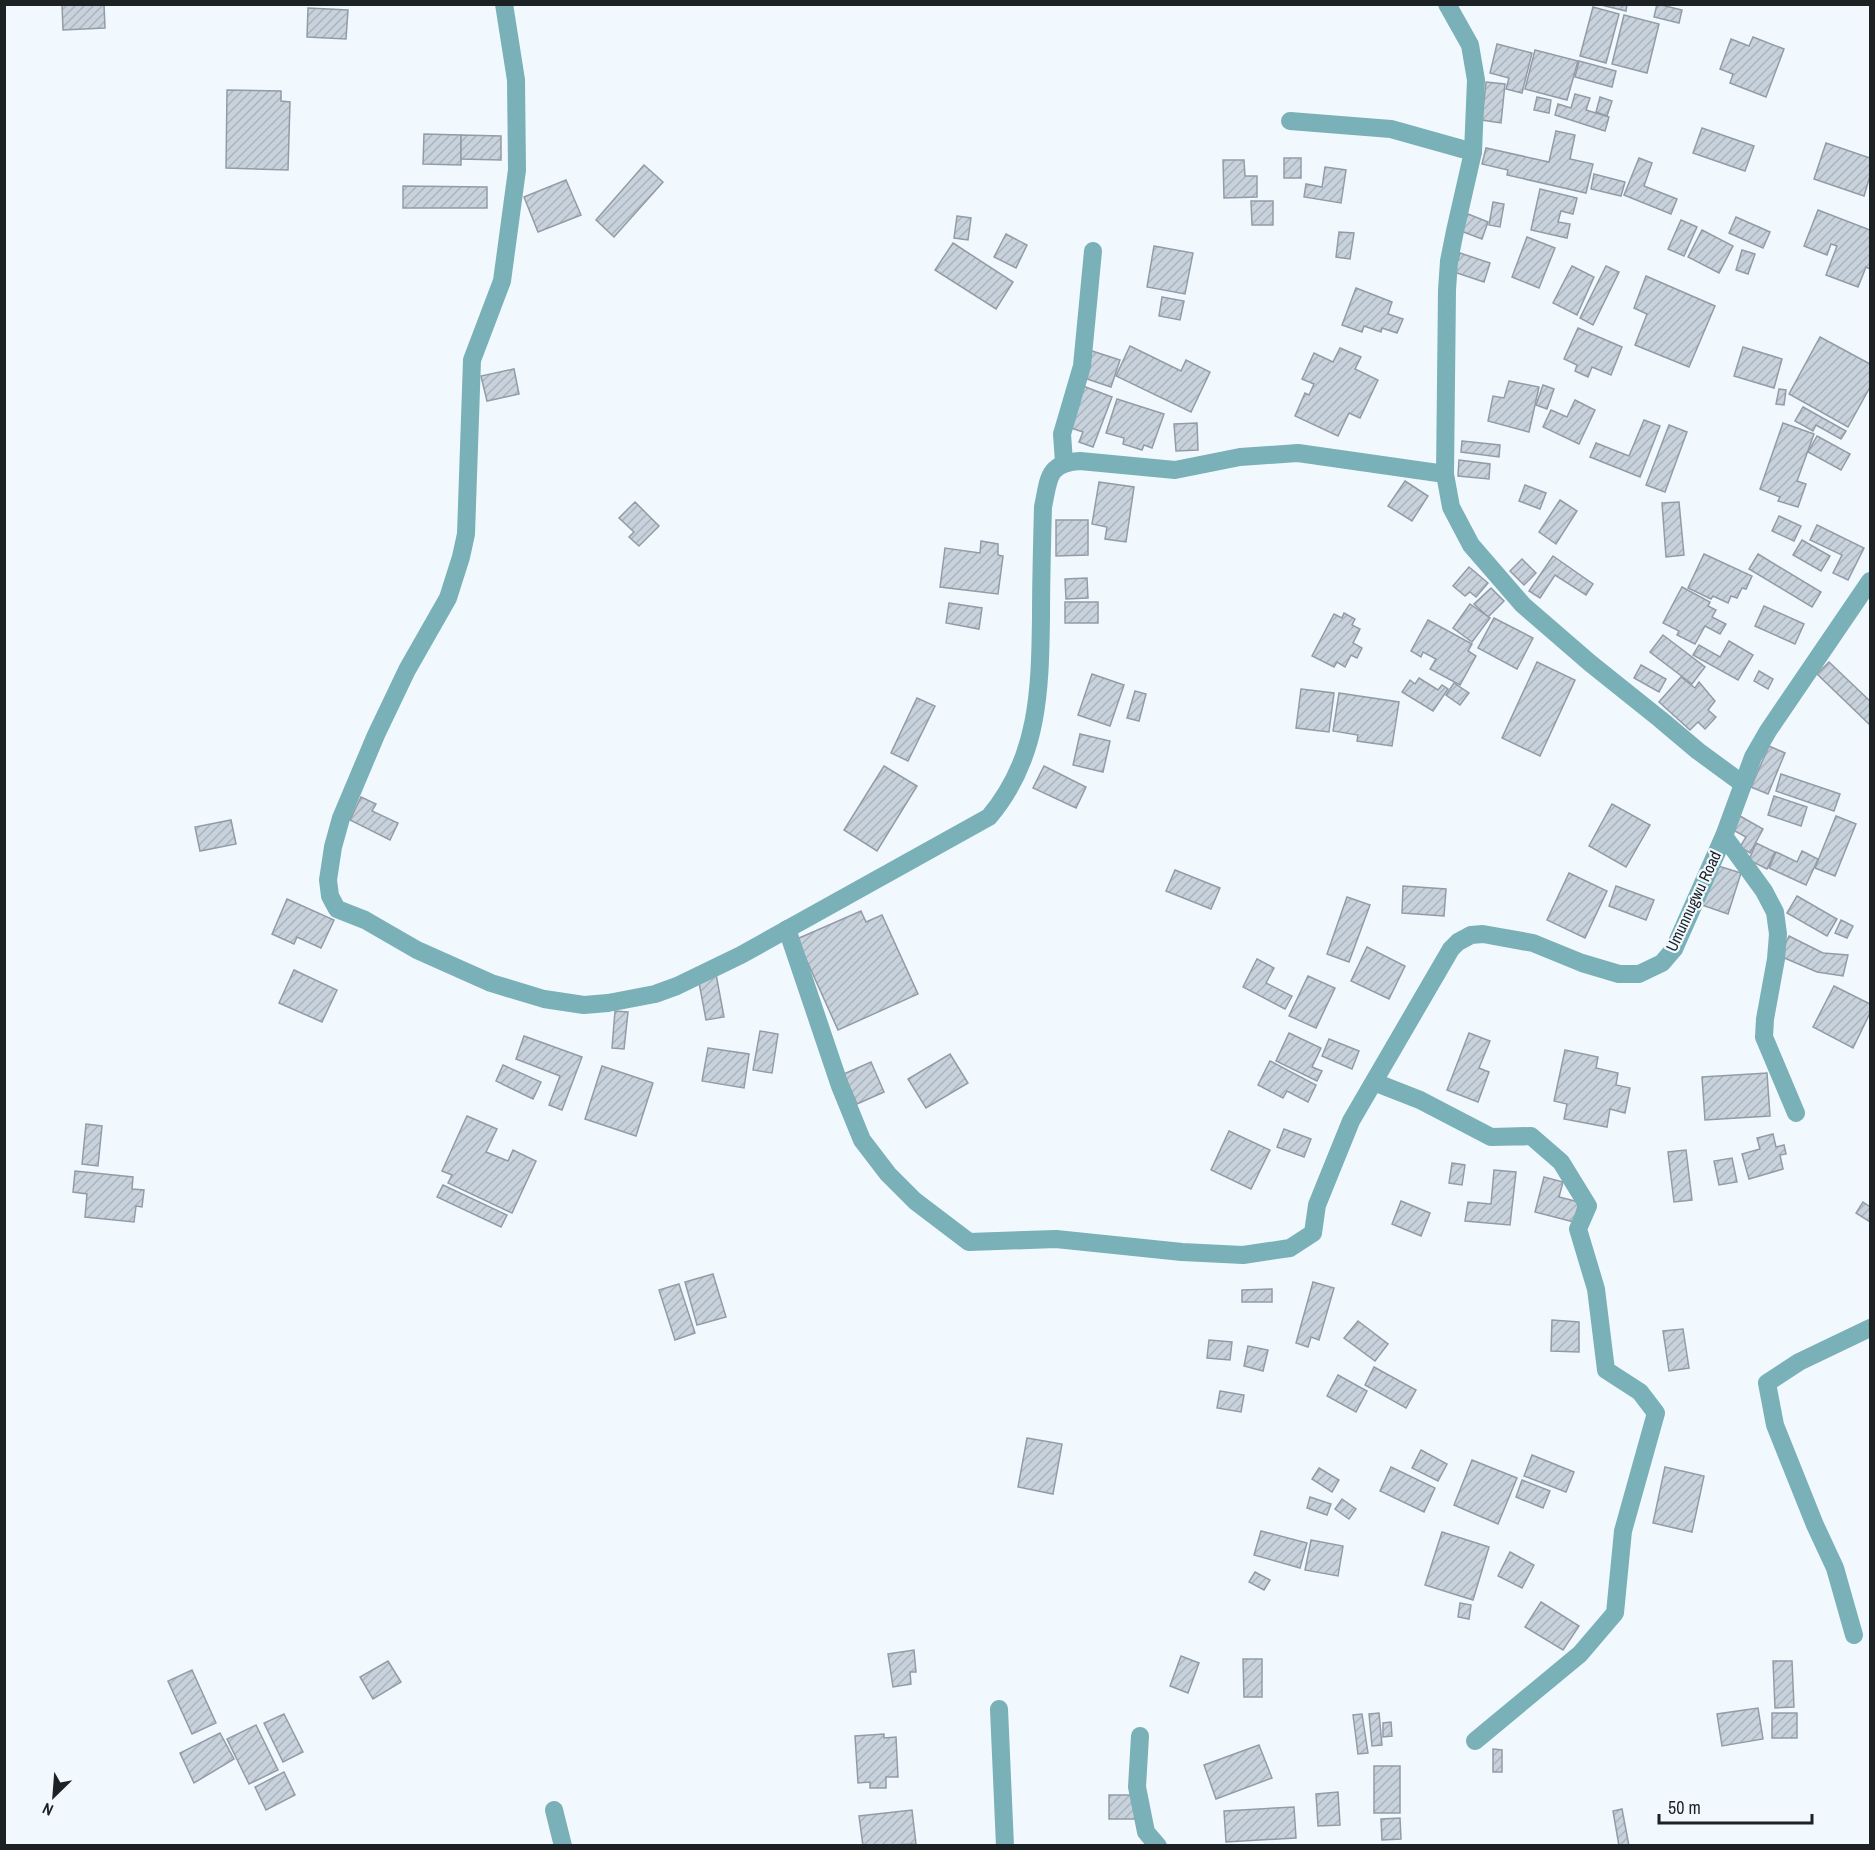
<svg xmlns="http://www.w3.org/2000/svg" width="1875" height="1850" font-family="'Archivo Narrow',sans-serif">
<defs>
<pattern id="building-hatch" width="6" height="6" patternUnits="userSpaceOnUse" patternTransform="scale(1.5)"><rect width="6" height="6" fill="#c8d2dc"/><path d="M-1 1l2-2M0 6l6-6M5 7l2-2" fill="none" stroke="#abb4bd"/></pattern>
</defs>
<rect width="100%" height="100%" fill="#f1f9fe"/>
<g fill="url(#building-hatch)" stroke="#939ca6" stroke-width="1.5">
<polygon points="62,4 104,4 105,28 63,30"/>
<polygon points="1597,4 1627,4 1626,11"/>
<polygon points="1657,4 1682,10 1679,23 1654,17"/>
<polygon points="1593,7 1619,14 1606,63 1580,56"/>
<polygon points="308,8 348,10 346,39 307,37"/>
<polygon points="1624,15 1659,24 1647,73 1612,64"/>
<polygon points="1753,37 1784,49 1766,97 1730,83 1733,74 1720,69 1731,39 1749,46"/>
<polygon points="1497,44 1532,53 1522,93 1506,89 1509,78 1490,73"/>
<polygon points="1535,50 1578,61 1567,100 1525,89"/>
<polygon points="1579,61 1616,71 1612,87 1575,77"/>
<polygon points="1486,82 1505,84 1501,123 1482,120"/>
<polygon points="227,90 281,91 281,101 290,102 288,170 226,168"/>
<polygon points="1575,94 1590,98 1586,110 1609,117 1605,131 1555,115 1558,104 1571,108"/>
<polygon points="1537,97 1551,100 1549,113 1534,110"/>
<polygon points="1600,97 1612,101 1607,116 1596,112"/>
<polygon points="1702,128 1754,146 1745,171 1693,153"/>
<polygon points="1556,131 1575,135 1570,159 1593,164 1586,193 1507,175 1508,170 1482,164 1486,148 1549,162"/>
<polygon points="424,134 461,135 461,165 423,164"/>
<polygon points="461,135 501,136 501,160 461,159"/>
<polygon points="1826,143 1870,158 1870,176 1864,196 1814,179"/>
<rect x="1284" y="158" width="17" height="20"/>
<polygon points="1639,158 1652,163 1644,186 1677,199 1671,214 1624,195"/>
<polygon points="1223,160 1244,160 1245,176 1257,176 1257,197 1224,198"/>
<polygon points="644,165 663,182 614,237 596,220"/>
<polygon points="1325,167 1346,170 1341,203 1304,197 1306,184 1322,187"/>
<polygon points="1594,174 1625,182 1621,196 1591,189"/>
<polygon points="566,180 581,215 538,232 524,197"/>
<polygon points="403,186 487,187 487,208 403,208"/>
<polygon points="1540,189 1577,198 1573,214 1561,211 1558,222 1570,224 1567,238 1531,230"/>
<polygon points="1251,201 1273,201 1273,225 1252,225"/>
<polygon points="1493,202 1504,204 1500,227 1489,225"/>
<polygon points="1818,210 1870,230 1870,269 1866,267 1858,287 1826,275 1837,246 1831,244 1827,255 1804,246"/>
<polygon points="1468,214 1488,222 1482,239 1461,231"/>
<polygon points="957,216 971,218 968,240 954,238"/>
<polygon points="1736,217 1770,232 1763,248 1729,233"/>
<polygon points="1681,220 1697,227 1684,256 1668,249"/>
<polygon points="1702,230 1733,246 1719,273 1688,257"/>
<polygon points="1339,232 1354,233 1350,259 1336,257"/>
<polygon points="1006,234 1027,245 1016,268 994,257"/>
<polygon points="1527,237 1555,248 1539,288 1512,277"/>
<polygon points="953,243 1013,282 996,309 935,270"/>
<polygon points="1154,246 1193,253 1185,294 1147,287"/>
<polygon points="1742,250 1755,254 1748,274 1736,270"/>
<polygon points="1460,253 1490,263 1484,282 1454,272"/>
<polygon points="1572,266 1594,277 1577,315 1553,303"/>
<polygon points="1606,266 1619,272 1593,325 1580,318"/>
<polygon points="1646,276 1715,306 1689,367 1635,345 1647,314 1634,308"/>
<polygon points="1356,288 1392,302 1388,314 1403,319 1397,333 1382,328 1381,332 1364,326 1362,332 1342,325"/>
<polygon points="1162,297 1184,301 1180,320 1159,316"/>
<polygon points="1578,328 1622,347 1611,375 1592,367 1588,377 1575,371 1577,365 1564,359"/>
<polygon points="1820,337 1870,364 1870,387 1848,427 1789,394"/>
<polygon points="1130,346 1181,371 1186,360 1210,372 1191,412 1116,376"/>
<polygon points="1743,347 1782,359 1774,388 1734,376"/>
<polygon points="1340,348 1361,357 1355,369 1378,380 1360,418 1349,413 1338,436 1295,416 1305,393 1309,395 1314,384 1302,379 1314,353 1333,362"/>
<polygon points="1089,350 1120,360 1111,387 1081,377"/>
<polygon points="514,369 519,394 487,401 481,376"/>
<polygon points="1509,381 1539,387 1529,432 1488,421 1493,396 1504,398"/>
<polygon points="1543,385 1554,389 1547,409 1536,405"/>
<polygon points="1083,386 1112,397 1093,447 1079,442 1083,432 1068,427"/>
<polygon points="1779,389 1786,390 1784,405 1776,404"/>
<polygon points="1117,399 1164,414 1152,448 1144,445 1142,450 1123,444 1124,438 1106,433"/>
<polygon points="1575,400 1595,410 1579,444 1543,427 1551,410 1567,417"/>
<polygon points="1803,407 1846,431 1841,439 1816,425 1813,431 1795,421"/>
<polygon points="1644,420 1660,426 1640,477 1590,457 1596,443 1629,456"/>
<polygon points="1197,423 1198,450 1176,451 1174,424"/>
<polygon points="1783,423 1814,434 1797,481 1806,484 1798,507 1778,501 1780,497 1760,489"/>
<polygon points="1669,425 1687,432 1665,492 1646,485"/>
<polygon points="1817,436 1850,454 1841,470 1808,452"/>
<polygon points="1462,441 1500,445 1499,457 1461,452"/>
<polygon points="1459,460 1490,464 1489,479 1458,476"/>
<polygon points="1405,481 1428,496 1412,521 1388,506"/>
<polygon points="1099,482 1134,487 1126,542 1105,539 1107,527 1092,524"/>
<polygon points="1525,485 1546,493 1540,509 1519,501"/>
<polygon points="1560,500 1577,511 1556,544 1539,532"/>
<polygon points="635,502 659,526 639,546 629,537 634,532 619,518"/>
<polygon points="1679,502 1684,555 1666,557 1662,503"/>
<polygon points="1779,516 1801,526 1794,541 1772,531"/>
<polygon points="1056,520 1088,520 1088,555 1056,556"/>
<polygon points="1817,525 1864,548 1848,580 1833,573 1842,555 1810,540"/>
<polygon points="1802,540 1830,556 1821,571 1793,555"/>
<polygon points="981,541 998,544 998,555 1003,556 998,594 940,587 945,548 980,553"/>
<polygon points="1704,554 1752,576 1746,589 1742,588 1737,598 1731,596 1728,603 1713,596 1711,599 1688,588"/>
<polygon points="1758,554 1821,592 1812,607 1749,569"/>
<polygon points="1553,556 1593,584 1586,595 1555,575 1540,598 1529,591"/>
<polygon points="1522,559 1536,573 1524,585 1510,571"/>
<polygon points="1469,567 1488,583 1476,597 1470,592 1465,596 1453,586"/>
<polygon points="1087,578 1088,598 1066,599 1065,579"/>
<polygon points="1682,587 1710,602 1708,606 1716,610 1712,617 1726,624 1720,634 1705,626 1695,644 1677,635 1679,631 1663,623"/>
<polygon points="1491,588 1504,601 1488,617 1474,604"/>
<rect x="1065" y="602" width="33" height="21"/>
<polygon points="949,603 982,608 979,629 946,623"/>
<polygon points="1470,604 1490,618 1472,642 1453,628"/>
<polygon points="1764,606 1804,624 1795,644 1755,626"/>
<polygon points="1344,613 1355,619 1352,625 1360,629 1353,643 1362,648 1357,658 1351,655 1345,667 1337,662 1334,667 1312,656 1334,614 1342,618"/>
<polygon points="1494,618 1533,638 1517,669 1478,648"/>
<polygon points="1428,620 1472,644 1468,651 1476,656 1460,685 1430,669 1436,659 1423,652 1421,657 1411,651"/>
<polygon points="1663,635 1705,667 1692,684 1650,652"/>
<polygon points="1729,641 1753,655 1738,680 1693,655 1699,645 1720,657"/>
<polygon points="1537,662 1575,680 1540,756 1502,738"/>
<polygon points="1829,662 1870,701 1870,725 1817,674"/>
<polygon points="1641,665 1666,679 1659,692 1634,678"/>
<polygon points="1759,671 1773,679 1768,689 1754,681"/>
<polygon points="1092,674 1124,685 1110,726 1078,715"/>
<polygon points="1681,677 1695,688 1699,682 1715,701 1708,710 1716,717 1705,729 1698,722 1690,730 1659,702"/>
<polygon points="1419,678 1438,690 1442,685 1448,689 1433,711 1402,692 1410,680 1415,684"/>
<polygon points="1454,683 1469,693 1460,705 1446,695"/>
<polygon points="1301,689 1334,693 1329,732 1296,728"/>
<polygon points="1135,691 1146,694 1139,721 1127,718"/>
<polygon points="1339,693 1399,702 1392,746 1357,741 1358,735 1333,731"/>
<polygon points="917,698 935,706 908,761 891,753"/>
<polygon points="1080,734 1110,741 1103,772 1073,765"/>
<polygon points="1769,746 1785,753 1768,794 1751,787"/>
<polygon points="884,766 917,786 877,851 844,830"/>
<polygon points="1044,766 1086,787 1076,808 1033,788"/>
<polygon points="1781,774 1840,794 1834,811 1776,791"/>
<polygon points="1774,796 1807,807 1801,826 1768,815"/>
<polygon points="361,797 376,804 372,811 398,823 390,840 350,820"/>
<polygon points="1612,804 1650,825 1626,867 1589,846"/>
<polygon points="1740,816 1763,829 1750,853 1740,847 1746,837 1733,830"/>
<polygon points="1836,816 1856,824 1835,876 1815,868"/>
<polygon points="231,820 236,844 200,851 195,827"/>
<polygon points="1756,843 1775,852 1767,869 1749,860"/>
<polygon points="1802,851 1818,859 1806,885 1769,868 1776,852 1797,862"/>
<polygon points="1715,865 1741,873 1728,914 1702,905"/>
<polygon points="1175,870 1220,888 1211,909 1166,891"/>
<polygon points="1569,873 1607,891 1585,938 1547,920"/>
<polygon points="1403,886 1446,889 1444,916 1402,913"/>
<polygon points="1616,886 1654,900 1646,920 1609,906"/>
<polygon points="1797,896 1837,919 1827,936 1787,913"/>
<polygon points="1347,897 1370,905 1349,962 1327,954"/>
<polygon points="287,899 334,920 321,948 297,937 294,944 272,934"/>
<polygon points="861,911 866,922 882,915 918,994 838,1030 797,939"/>
<polygon points="1841,920 1853,926 1847,938 1835,933"/>
<polygon points="1789,936 1823,953 1848,955 1843,976 1817,972 1780,956"/>
<polygon points="1367,947 1405,966 1389,999 1351,981"/>
<polygon points="1257,959 1274,968 1266,983 1292,996 1285,1009 1243,987"/>
<polygon points="294,970 337,990 322,1022 279,1003"/>
<polygon points="716,974 724,1017 706,1020 698,977"/>
<polygon points="1308,976 1335,988 1316,1028 1289,1016"/>
<polygon points="1834,986 1870,1004 1870,1013 1853,1048 1813,1027"/>
<polygon points="615,1011 628,1012 624,1049 612,1048"/>
<polygon points="760,1031 778,1034 772,1073 753,1070"/>
<polygon points="1289,1033 1321,1048 1312,1067 1322,1071 1317,1081 1276,1061"/>
<polygon points="1469,1033 1490,1041 1479,1068 1489,1072 1478,1102 1447,1090"/>
<polygon points="524,1036 582,1057 562,1110 549,1105 560,1076 516,1059"/>
<polygon points="1329,1039 1359,1051 1352,1069 1322,1056"/>
<polygon points="708,1048 749,1054 744,1088 702,1081"/>
<polygon points="1565,1050 1598,1057 1596,1068 1618,1073 1616,1085 1630,1088 1625,1113 1610,1109 1607,1127 1564,1119 1567,1104 1554,1101"/>
<polygon points="950,1054 968,1083 926,1108 908,1079"/>
<polygon points="1270,1061 1316,1085 1308,1102 1287,1091 1283,1098 1258,1085"/>
<polygon points="871,1062 884,1092 857,1104 844,1074"/>
<polygon points="503,1065 541,1082 533,1099 496,1081"/>
<polygon points="602,1066 653,1083 636,1136 585,1119"/>
<polygon points="1767,1073 1770,1116 1705,1120 1702,1077"/>
<polygon points="467,1116 497,1129 486,1152 508,1161 513,1150 536,1161 512,1213 448,1183 452,1175 442,1171"/>
<polygon points="86,1124 102,1126 98,1166 82,1164"/>
<polygon points="1284,1129 1311,1139 1304,1157 1277,1147"/>
<polygon points="1229,1131 1270,1150 1251,1189 1211,1170"/>
<polygon points="1773,1134 1776,1147 1784,1145 1786,1154 1780,1155 1783,1169 1749,1179 1742,1154 1760,1149 1757,1138"/>
<polygon points="1686,1150 1692,1200 1674,1202 1668,1152"/>
<polygon points="1732,1158 1737,1182 1719,1185 1714,1161"/>
<polygon points="1452,1163 1465,1165 1462,1185 1449,1183"/>
<polygon points="1494,1170 1516,1172 1510,1225 1465,1221 1468,1202 1491,1204"/>
<polygon points="75,1171 133,1177 132,1189 144,1190 142,1207 136,1206 134,1222 85,1217 87,1194 73,1192"/>
<polygon points="1544,1177 1563,1182 1559,1197 1579,1202 1574,1222 1535,1212"/>
<polygon points="443,1185 507,1215 501,1227 437,1197"/>
<polygon points="1401,1201 1430,1213 1421,1236 1392,1224"/>
<polygon points="1863,1202 1870,1207 1870,1222 1856,1213"/>
<polygon points="713,1274 726,1317 697,1325 685,1282"/>
<polygon points="1313,1282 1334,1288 1319,1340 1311,1337 1308,1347 1296,1343"/>
<polygon points="679,1284 695,1333 675,1340 659,1290"/>
<polygon points="1272,1289 1272,1302 1242,1302 1242,1290"/>
<polygon points="1552,1320 1579,1322 1579,1352 1551,1351"/>
<polygon points="1358,1321 1388,1344 1375,1361 1344,1338"/>
<polygon points="1683,1329 1689,1368 1669,1371 1663,1331"/>
<polygon points="1209,1340 1232,1342 1230,1360 1207,1358"/>
<polygon points="1248,1346 1268,1350 1263,1371 1244,1366"/>
<polygon points="1374,1367 1416,1390 1406,1408 1365,1385"/>
<polygon points="1338,1375 1367,1391 1356,1412 1327,1396"/>
<polygon points="1220,1391 1244,1395 1241,1412 1217,1408"/>
<polygon points="1027,1438 1062,1444 1053,1494 1018,1487"/>
<polygon points="1421,1450 1447,1464 1438,1481 1412,1468"/>
<polygon points="1532,1455 1574,1472 1566,1492 1524,1476"/>
<polygon points="1472,1460 1517,1478 1498,1524 1454,1505"/>
<polygon points="1391,1467 1435,1488 1424,1512 1380,1491"/>
<polygon points="1665,1467 1704,1476 1692,1532 1653,1523"/>
<polygon points="1319,1468 1339,1480 1332,1492 1312,1479"/>
<polygon points="1522,1480 1550,1491 1543,1508 1516,1497"/>
<polygon points="1310,1497 1331,1504 1327,1515 1307,1508"/>
<polygon points="1342,1499 1356,1509 1349,1519 1335,1509"/>
<polygon points="1261,1531 1307,1543 1300,1568 1254,1555"/>
<polygon points="1442,1532 1489,1547 1473,1600 1425,1585"/>
<polygon points="1311,1540 1343,1546 1338,1576 1305,1570"/>
<polygon points="1510,1552 1534,1565 1522,1588 1498,1576"/>
<polygon points="1255,1572 1270,1580 1264,1590 1249,1582"/>
<polygon points="1541,1602 1579,1626 1563,1650 1525,1627"/>
<polygon points="1460,1603 1471,1605 1469,1619 1458,1617"/>
<polygon points="914,1650 916,1672 910,1672 911,1684 893,1687 888,1654"/>
<polygon points="1181,1656 1199,1663 1188,1693 1170,1686"/>
<polygon points="1243,1659 1262,1659 1262,1697 1244,1697"/>
<polygon points="388,1661 401,1682 373,1699 360,1677"/>
<polygon points="1773,1661 1792,1661 1794,1707 1775,1708"/>
<polygon points="192,1670 216,1723 192,1734 168,1681"/>
<polygon points="1758,1708 1763,1739 1722,1746 1717,1714"/>
<polygon points="1379,1713 1382,1745 1372,1746 1369,1714"/>
<rect x="1772" y="1713" width="25" height="25"/>
<polygon points="284,1714 303,1752 283,1762 264,1723"/>
<polygon points="1362,1714 1368,1753 1358,1754 1353,1715"/>
<polygon points="1391,1722 1392,1736 1383,1737 1383,1723"/>
<polygon points="256,1725 278,1770 249,1784 227,1739"/>
<polygon points="220,1733 234,1759 194,1783 180,1753"/>
<polygon points="884,1734 884,1738 896,1737 898,1777 886,1777 886,1788 870,1788 870,1782 858,1783 855,1736"/>
<polygon points="1259,1745 1272,1778 1216,1799 1204,1765"/>
<polygon points="1493,1749 1502,1750 1502,1772 1493,1772"/>
<rect x="1374" y="1766" width="26" height="47"/>
<polygon points="284,1772 295,1795 266,1810 255,1787"/>
<polygon points="1338,1792 1340,1825 1318,1826 1316,1794"/>
<rect x="1109" y="1795" width="27" height="24"/>
<polygon points="1294,1807 1296,1838 1226,1842 1224,1811"/>
<polygon points="1622,1809 1629,1846 1619,1846 1613,1811"/>
<polygon points="912,1810 916,1844 863,1846 859,1816"/>
<polygon points="1400,1818 1401,1839 1382,1840 1381,1819"/>
</g>
<g fill="none" stroke-linecap="round" stroke-linejoin="round">
<g stroke="#7ab0b7" stroke-width="18">
<path d="M 504,4 L 516,80 L 517,170 L 502,281 L 472,360 L 466,534 L 461,557 L 448,598 L 407,670 L 376,735 L 341,818 L 333,847 L 328,880 L 330,896 L 337,909 L 365,920 L 417,950 L 491,983 L 544,999 L 584,1005 L 608,1003 L 655,994 L 677,986 L 741,955 L 989,817 C 1039,758 1040,690 1041,617 C 1041,581 1042,544 1043,507 C 1049,479 1047,463 1080,461 L 1175,470 L 1240,457 L 1298,453 L 1445,474"/>
<polyline points="1447,4 1470,45 1476,80 1473,152 1455,231 1449,261 1447,290 1445,474 1451,507 1471,545 1523,605 1590,663 1660,719 1698,751 1743,784"/>
<polyline points="1290,121 1391,129 1473,152"/>
<polyline points="1064,462 1062,434 1082,366 1093,251"/>
<polyline points="1724,836 1764,891 1775,912 1778,934 1776,959 1765,1019 1764,1037 1796,1113"/>
<polyline points="787,929 840,1086 862,1140 888,1174 915,1201 969,1242 1056,1239 1182,1252 1243,1255 1290,1248 1313,1233 1317,1205 1351,1121 1451,949 1458,942 1471,935 1483,934 1533,943 1582,963 1619,974 1639,974 1662,963 1674,949 1724,836 1753,757 1768,731 1870,581"/>
<polyline points="1374,1082 1420,1100 1491,1137 1531,1136 1561,1162 1588,1206 1578,1229 1596,1289 1606,1370 1640,1392 1656,1413 1623,1531 1615,1613 1580,1654 1475,1741"/>
<polyline points="1854,1635 1835,1568 1815,1525 1775,1425 1767,1383 1799,1362 1870,1328"/>
<polyline points="999,1709 1005,1846"/>
<polyline points="1140,1736 1137,1787 1146,1832 1158,1846"/>
<polyline points="554,1810 563,1846"/>
</g>
</g>
<g text-anchor="middle" stroke-width="4.5" stroke-linejoin="round" paint-order="stroke">
<g font-size="16" fill="#1c2224" stroke="#f1f9fe">
<text transform="translate(1693 901) rotate(-65)" y="6">Umunnugwu Road</text>
</g>
</g>
<rect width="1875" height="1850" fill="none" stroke="#1c2224" stroke-width="12"/>
<g transform="translate(54 1796) rotate(205)" stroke="#f1f9fe" stroke-width="4.5" paint-order="stroke">
<path d="M0-4.5L10 22L0 15L-10 22Z" fill="#1c2224"/>
<text y="-9" font-size="16" font-weight="bold" text-anchor="middle" fill="#1c2224">N</text>
</g>
<path d="M1659 1814v9h153v-9" fill="none" stroke="#1c2224" stroke-width="3"/>
<text x="1668" y="1814" font-size="18" fill="#1c2224" stroke="#f1f9fe" stroke-width="4.5" paint-order="stroke">50 m</text>
</svg>
